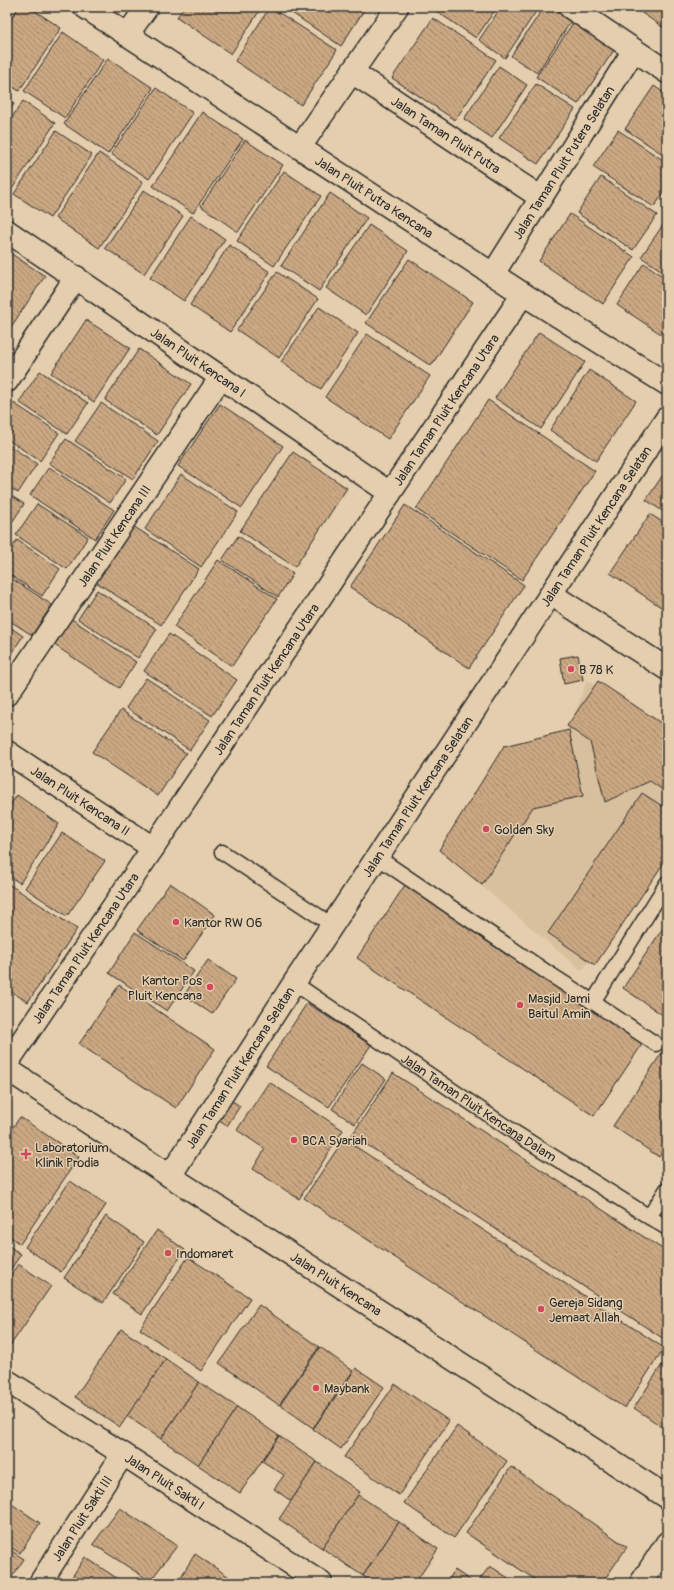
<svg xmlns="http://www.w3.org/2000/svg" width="674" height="1590" font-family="Pangolin,sans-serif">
<defs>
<pattern id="building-back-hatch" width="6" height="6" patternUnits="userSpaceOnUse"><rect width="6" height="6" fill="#cba883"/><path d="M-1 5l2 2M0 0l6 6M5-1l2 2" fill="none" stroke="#a5896b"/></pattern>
</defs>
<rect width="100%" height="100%" fill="#e4cead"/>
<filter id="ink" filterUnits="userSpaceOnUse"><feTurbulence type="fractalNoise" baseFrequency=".025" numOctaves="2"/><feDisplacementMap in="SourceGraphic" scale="8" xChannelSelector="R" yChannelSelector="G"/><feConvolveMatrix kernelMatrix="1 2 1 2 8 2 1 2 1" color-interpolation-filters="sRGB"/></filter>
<g filter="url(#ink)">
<polygon fill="#d8c09e" points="587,680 667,735 667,847 582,971 439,850 504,746 569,730"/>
<g fill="url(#building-back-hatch)" stroke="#2b2b2b">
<polygon points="19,7 29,7 61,28 19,91 7,83 7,24"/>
<polygon points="184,7 262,7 231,54 177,17"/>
<polygon points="270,7 337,50 301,105 235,61"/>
<polygon points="283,7 366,7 341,46"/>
<polygon points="438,7 497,7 476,38 436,11"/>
<polygon points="501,7 539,7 505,58 479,40"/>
<polygon points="544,7 563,7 575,15 537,73 511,56"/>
<polygon points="642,7 667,7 667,30 639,11"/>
<polygon points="433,18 496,60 455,120 392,78"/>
<polygon points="573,23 614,50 578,104 536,77"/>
<polygon points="63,32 103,60 65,118 24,91"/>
<polygon points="108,58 153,88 108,154 64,124"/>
<polygon points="499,66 527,85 492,138 464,119"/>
<polygon points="536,84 575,109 538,164 499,138"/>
<polygon points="654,86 667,95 667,157 625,129"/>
<polygon points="156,88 193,113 149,179 111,154"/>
<polygon points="7,99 14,104 7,114"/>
<polygon points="23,101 55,123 12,189 7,186 7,125"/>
<polygon points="202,112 243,139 193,213 153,186"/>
<polygon points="618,130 667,163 667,188 654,207 593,167"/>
<polygon points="56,131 92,155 50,218 14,194"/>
<polygon points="245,140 283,165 238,232 201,206"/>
<polygon points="99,153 143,182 99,248 55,218"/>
<polygon points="284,171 321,196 274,266 237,241"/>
<polygon points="601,177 657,215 633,250 577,213"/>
<polygon points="144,190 183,216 144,274 105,248"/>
<polygon points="330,193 367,218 319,291 281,266"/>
<polygon points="570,214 634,257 603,304 539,261"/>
<polygon points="191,216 225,239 184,301 150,278"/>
<polygon points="667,219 667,274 641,257"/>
<polygon points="369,225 408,251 366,315 326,288"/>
<polygon points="229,245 270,272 230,332 190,305"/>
<polygon points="7,251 45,276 7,333"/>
<polygon points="409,259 473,302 431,366 366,323"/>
<polygon points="644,263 667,279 667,338 617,305"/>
<polygon points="277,272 318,299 279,358 237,330"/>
<polygon points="319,307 358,333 321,389 281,362"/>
<polygon points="86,320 130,348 94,402 51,373"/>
<polygon points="539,332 585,362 541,429 495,398"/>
<polygon points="367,334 430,376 388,439 325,397"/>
<polygon points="139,349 191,384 157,435 105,400"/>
<polygon points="589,370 636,401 596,461 550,430"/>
<polygon points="40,371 88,403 67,434 19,402"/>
<polygon points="488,400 595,471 522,580 416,509"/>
<polygon points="12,402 59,433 40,461 7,439 7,410"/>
<polygon points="101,403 158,441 133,479 75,441"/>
<polygon points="220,404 283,446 242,508 178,466"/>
<polygon points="66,439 126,479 110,503 49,463"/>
<polygon points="7,444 37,464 18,493 7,486"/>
<polygon points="293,452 347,488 295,567 240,531"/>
<polygon points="49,467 114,510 95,539 30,495"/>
<polygon points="667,469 667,514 646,500"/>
<polygon points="181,474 238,512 201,567 145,529"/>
<polygon points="7,493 24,504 7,530"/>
<polygon points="37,504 88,537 67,569 16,535"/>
<polygon points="405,505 524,585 469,668 350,587"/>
<polygon points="650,514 667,525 667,611 610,573"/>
<polygon points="133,526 199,569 161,625 96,582"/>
<polygon points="238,536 293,574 278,597 222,560"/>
<polygon points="17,540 60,569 42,596 7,573 7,555"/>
<polygon points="218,560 277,599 232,666 174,627"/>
<polygon points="11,578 52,605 32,635 7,619 7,583"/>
<polygon points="97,590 157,629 138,658 78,619"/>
<polygon points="70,618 136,662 119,688 53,644"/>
<polygon points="7,625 23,636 7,660"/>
<polygon points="169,634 237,680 212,716 144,671"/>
<polygon points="578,655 583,680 564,684 560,658"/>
<polygon points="146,678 210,720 190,750 126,708"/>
<polygon points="598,681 667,727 667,793 650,781 605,802 590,742 567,726"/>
<polygon points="121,710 186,753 158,796 92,752"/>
<polygon points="569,730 583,796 533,807 482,885 439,850 504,746"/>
<polygon points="642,793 667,809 667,858 595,965 548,933"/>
<polygon points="17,795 59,824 20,883 7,875 7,810"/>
<polygon points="62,833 105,861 67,916 25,888"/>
<polygon points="7,883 77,929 28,1002 7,989"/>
<polygon points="170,883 215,915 183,961 137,930"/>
<polygon points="405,885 643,1043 594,1116 357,958"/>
<polygon points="667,922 667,1018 623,988"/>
<polygon points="135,932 194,971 167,1011 109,973"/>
<polygon points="208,960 236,979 212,1014 184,995"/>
<polygon points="119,985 215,1049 176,1108 79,1044"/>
<polygon points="307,1003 371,1045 329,1107 266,1066"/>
<polygon points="667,1045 667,1144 659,1157 613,1126"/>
<polygon points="362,1063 386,1079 355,1124 332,1109"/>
<polygon points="393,1073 667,1252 667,1341 352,1135"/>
<polygon points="269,1082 343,1130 299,1199 253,1169 265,1149 237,1130"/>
<polygon points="226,1097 240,1106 227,1126 213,1117"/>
<polygon points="20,1117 79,1157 20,1244 7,1235 7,1136"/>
<polygon points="344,1139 664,1348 625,1408 304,1198"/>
<polygon points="70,1181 106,1205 61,1272 25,1247"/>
<polygon points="106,1216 144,1242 103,1303 64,1278"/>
<polygon points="157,1230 185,1250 142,1314 113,1294"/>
<polygon points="7,1245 21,1254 7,1275"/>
<polygon points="188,1257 250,1298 201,1371 140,1329"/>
<polygon points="18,1264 51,1286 10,1346 7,1343 7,1281"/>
<polygon points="259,1305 319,1347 279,1405 219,1363"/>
<polygon points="121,1329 166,1359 120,1427 75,1397"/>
<polygon points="320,1347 353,1371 313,1428 280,1405"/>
<polygon points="667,1357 667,1430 634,1408"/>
<polygon points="166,1359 199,1382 161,1439 127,1416"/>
<polygon points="356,1368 384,1387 341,1449 313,1429"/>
<polygon points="199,1382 237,1407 198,1465 161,1439"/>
<polygon points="395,1384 449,1421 399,1495 344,1457"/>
<polygon points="237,1407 279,1436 240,1493 198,1465"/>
<polygon points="457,1426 507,1461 454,1538 404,1503"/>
<polygon points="279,1436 317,1462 291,1501 274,1489 284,1475 262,1461"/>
<polygon points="317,1462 360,1492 322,1548 279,1519"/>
<polygon points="511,1467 627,1547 602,1583 540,1583 466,1533"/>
<polygon points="358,1495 399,1522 363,1576 322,1548"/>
<polygon points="7,1501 40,1523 20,1553 7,1545"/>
<polygon points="120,1508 177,1546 150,1581 93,1544"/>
<polygon points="399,1522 438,1549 415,1583 373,1583 363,1576"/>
<polygon points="7,1548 24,1559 8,1583 7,1583"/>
<polygon points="195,1554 238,1583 177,1583"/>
<polygon points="85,1557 124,1583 68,1583"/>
<polygon points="490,1566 516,1583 477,1583"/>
<polygon points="455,1570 474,1583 446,1583"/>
</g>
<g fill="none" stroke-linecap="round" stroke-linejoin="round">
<defs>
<g id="lane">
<polyline points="222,852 332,925"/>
<polyline points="377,857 548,973 593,1002 667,883"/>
<path id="s1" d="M 294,983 L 517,1134 L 667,1228"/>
<polyline points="593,1002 656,1044"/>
<polyline points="649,1217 667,1189"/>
</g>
<g id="street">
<path id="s2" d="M 85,7 L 523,294 L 667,384"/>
<polyline points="570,7 667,72"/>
<polyline points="127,35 147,7"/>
<path id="s3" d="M 352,72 L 540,197"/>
<polyline points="300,147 397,7"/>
<path id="s4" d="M 7,231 L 390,493"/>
<path id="s5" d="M 493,274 L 634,50"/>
<polyline points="7,381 76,277"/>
<polyline points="551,594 667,669"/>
<path id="s6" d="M 7,694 L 221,377"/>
<path id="s7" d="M 7,752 L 153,848"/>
<path id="s8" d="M 7,1063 L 153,848 L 523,294"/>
<path id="s9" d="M 170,1176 L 294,983 L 667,418"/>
<path id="s10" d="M 7,1381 L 123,1454 L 321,1583"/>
<path id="s11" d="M 40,1583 L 123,1454"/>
</g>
<g id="secondary">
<path id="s12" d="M 7,1069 L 170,1176 L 667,1497"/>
<polyline points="641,1583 667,1543"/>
</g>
</defs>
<use href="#lane" stroke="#2b2b2b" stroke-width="17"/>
<use href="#street" stroke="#2b2b2b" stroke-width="25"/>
<use href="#secondary" stroke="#2b2b2b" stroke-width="25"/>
<use href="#lane" stroke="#e4cead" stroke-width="14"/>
<use href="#street" stroke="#e4cead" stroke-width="22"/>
<use href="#secondary" stroke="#e4cead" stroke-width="22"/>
</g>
</g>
<g fill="#d1495b" stroke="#e4cead" stroke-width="1.5">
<circle cx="571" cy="669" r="4"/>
<circle cx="486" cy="829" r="4"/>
<circle cx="176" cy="922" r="4"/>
<circle cx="210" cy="987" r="4"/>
<circle cx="520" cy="1005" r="4"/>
<circle cx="294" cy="1140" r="4"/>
<path d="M24 1148h4v4h4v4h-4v4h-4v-4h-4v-4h4z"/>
<circle cx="168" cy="1253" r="4"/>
<circle cx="541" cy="1309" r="4"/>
<circle cx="316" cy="1388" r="4"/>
</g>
<g text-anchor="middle" stroke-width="3" stroke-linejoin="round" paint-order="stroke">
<g font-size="13" fill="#2b2b2b" stroke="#e4cead">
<text dy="5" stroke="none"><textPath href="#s3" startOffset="113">Jalan Taman Pluit Putra</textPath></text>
<text dy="5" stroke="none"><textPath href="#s5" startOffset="132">Jalan Taman Pluit Putera Selatan</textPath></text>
<text dy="5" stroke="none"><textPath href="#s2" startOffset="346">Jalan Pluit Putra Kencana</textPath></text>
<text dy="5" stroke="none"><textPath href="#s4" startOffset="232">Jalan Pluit Kencana I</textPath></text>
<text dy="5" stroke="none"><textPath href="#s8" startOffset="787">Jalan Taman Pluit Kencana Utara</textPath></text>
<text dy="5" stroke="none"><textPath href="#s9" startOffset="777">Jalan Taman Pluit Kencana Selatan</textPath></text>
<text dy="5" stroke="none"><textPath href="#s6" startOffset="191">Jalan Pluit Kencana III</textPath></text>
<text dy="5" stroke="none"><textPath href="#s8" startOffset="463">Jalan Taman Pluit Kencana Utara</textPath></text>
<text dy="5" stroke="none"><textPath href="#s9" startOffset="453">Jalan Taman Pluit Kencana Selatan</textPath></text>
<text dy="5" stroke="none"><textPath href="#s7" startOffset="88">Jalan Pluit Kencana II</textPath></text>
<text dy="5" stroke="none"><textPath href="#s8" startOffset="139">Jalan Taman Pluit Kencana Utara</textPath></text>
<text dy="5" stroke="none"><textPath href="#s9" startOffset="129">Jalan Taman Pluit Kencana Selatan</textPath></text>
<text dy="5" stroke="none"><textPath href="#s1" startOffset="223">Jalan Taman Pluit Kencana Dalam</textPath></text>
<text dy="5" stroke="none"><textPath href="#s12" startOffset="393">Jalan Pluit Kencana</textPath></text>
<text dy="5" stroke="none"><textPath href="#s10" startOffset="187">Jalan Pluit Sakti I</textPath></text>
<text dy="5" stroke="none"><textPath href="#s11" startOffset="77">Jalan Pluit Sakti III</textPath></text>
</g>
<g font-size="13" fill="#2b2b2b" stroke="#e4cead" text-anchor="start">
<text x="579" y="674">B 78 K</text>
<text x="494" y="834">Golden Sky</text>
<text x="184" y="927">Kantor RW 06</text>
<text x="202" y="985" text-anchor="end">Kantor Pos<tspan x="202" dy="15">Pluit Kencana</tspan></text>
<text x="528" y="1003">Masjid Jami<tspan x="528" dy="15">Baitul Amin</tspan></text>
<text x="302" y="1145">BCA Syariah</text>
<text x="35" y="1152">Laboratorium<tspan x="35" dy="15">Klinik Prodia</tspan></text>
<text x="176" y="1258">Indomaret</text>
<text x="549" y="1307">Gereja Sidang<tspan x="549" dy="15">Jemaat Allah</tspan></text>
<text x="324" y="1393">Maybank</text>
</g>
</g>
<rect width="674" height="1590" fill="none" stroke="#e4cead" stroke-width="24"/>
<rect x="12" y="12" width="650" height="1566" fill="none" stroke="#2b2b2b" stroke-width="1.5" filter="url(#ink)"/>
</svg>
